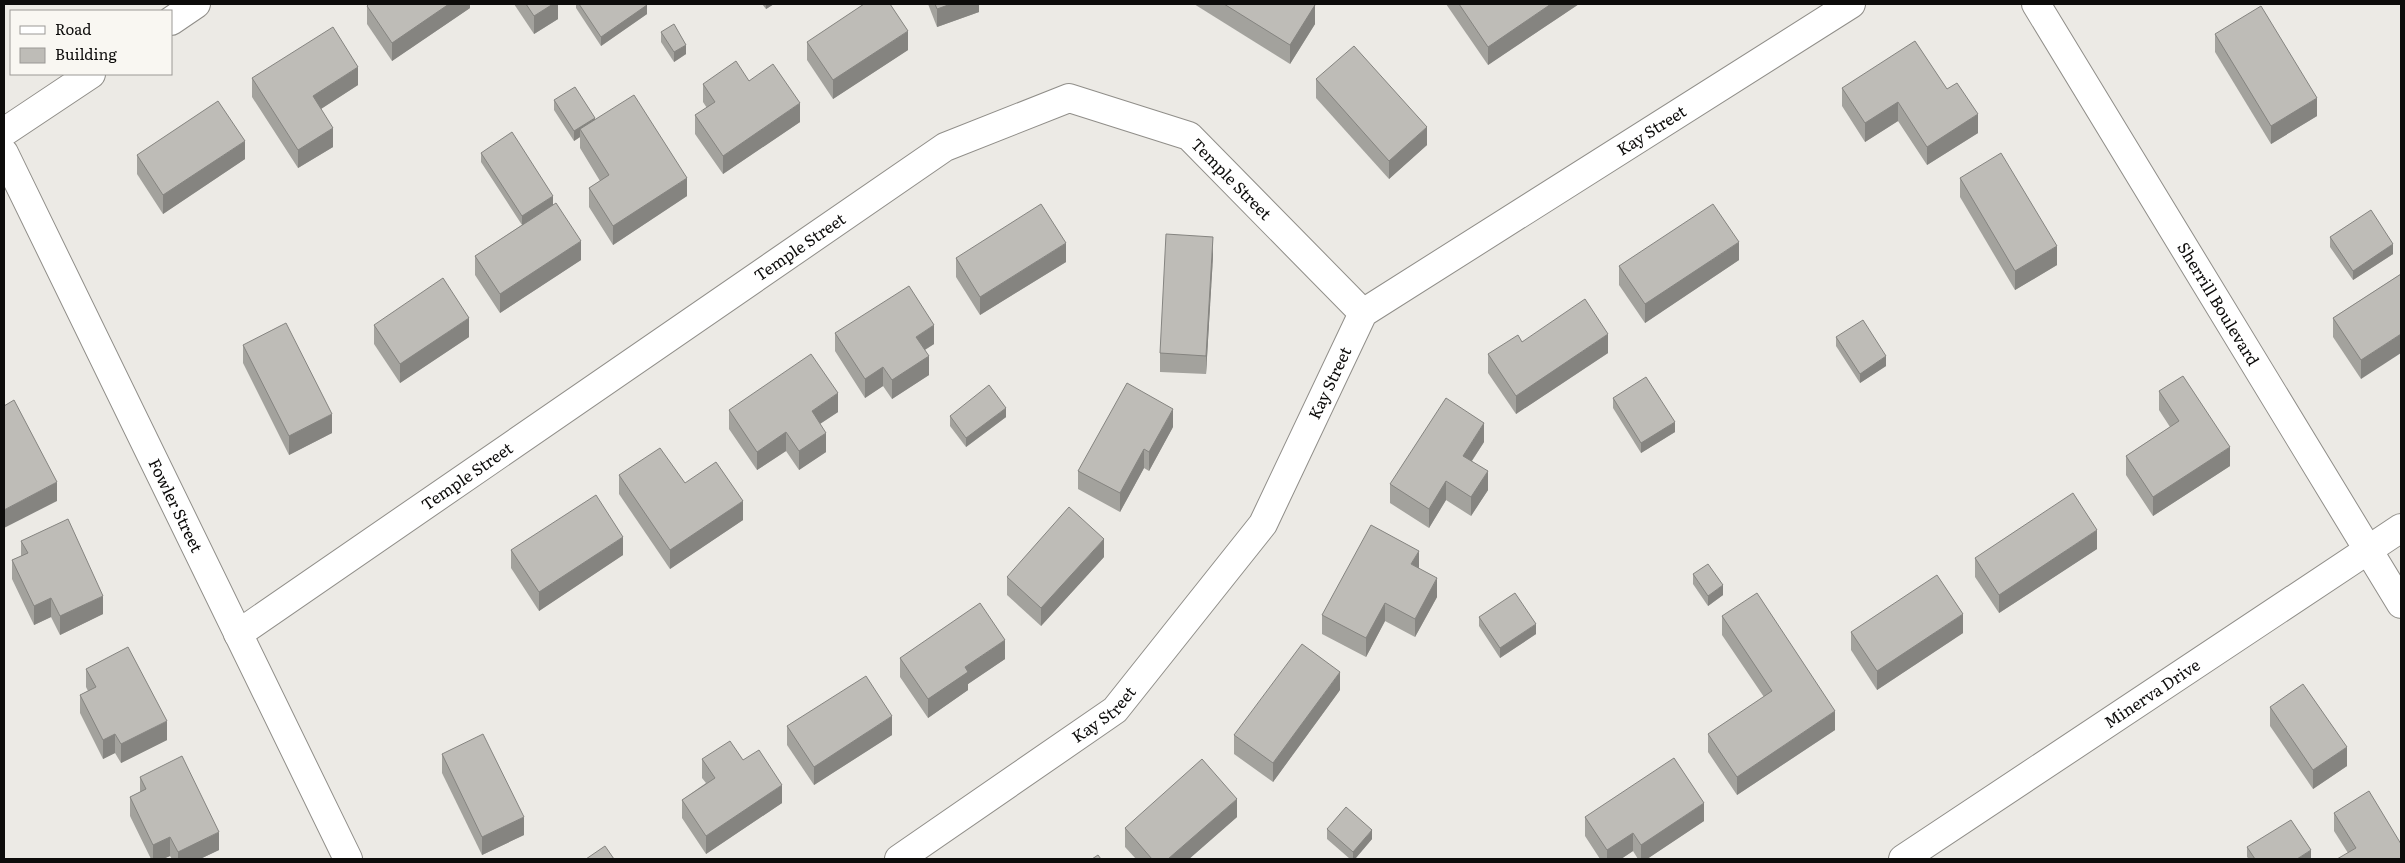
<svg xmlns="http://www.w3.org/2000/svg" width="2405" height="863" font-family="Literata,serif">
<rect width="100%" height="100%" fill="#eceae5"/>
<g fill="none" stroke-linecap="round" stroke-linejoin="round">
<defs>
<g id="minor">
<path id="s1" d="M 2036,4 L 2401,604"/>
<polyline points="171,21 196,4"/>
<polyline points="4,132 91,74"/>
<path id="s2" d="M 4,153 L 348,859"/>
<path id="s3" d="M 238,634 L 945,147 L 1069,98 L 1189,136 L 1363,313"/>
<path id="s4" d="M 899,859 L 1115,710 L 1263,524 L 1363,313 L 1851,4"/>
</g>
<g id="tertiary">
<path id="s5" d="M 1903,859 L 2401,528"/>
</g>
</defs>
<use href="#minor" stroke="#908e89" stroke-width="30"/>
<use href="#tertiary" stroke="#908e89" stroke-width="30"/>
<use href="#minor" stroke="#fff" stroke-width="28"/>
<use href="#tertiary" stroke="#fff" stroke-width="28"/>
</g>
<g fill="#a3a29d">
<polygon points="470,4 470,8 392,61 367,24 367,6"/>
<polygon points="514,4 558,4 558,19 534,34"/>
<polygon points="576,4 647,4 647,14 601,46 576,8"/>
<polygon points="762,4 774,4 766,9"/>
<polygon points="928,4 979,4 979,12 937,27"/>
<polygon points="1194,4 1313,4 1315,24 1290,64"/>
<polygon points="1446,4 1579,4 1488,65"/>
<polygon points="661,32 686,54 674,62 661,42"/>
<polygon points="2215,34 2317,116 2271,144 2215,52"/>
<polygon points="807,42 908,50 833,99 807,60"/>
<polygon points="252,78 358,85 321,109 333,147 298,168 252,97"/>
<polygon points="1316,79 1427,145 1389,179 1316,98"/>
<polygon points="749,81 800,122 723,174 695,134 695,115 707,108 703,102 703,84"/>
<polygon points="1842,88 1947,89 1978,133 1927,165 1898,121 1865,142 1842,106"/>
<polygon points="554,100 595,120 687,196 613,245 589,207 589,188 600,181 580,148 580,137 574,141 554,110"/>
<polygon points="481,153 553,205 581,260 500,313 475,275 475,256 522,225 481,162"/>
<polygon points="137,155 245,159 163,214 137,174"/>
<polygon points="1960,178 2057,265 2015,290 1960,197"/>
<polygon points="2330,237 2393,254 2353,280 2330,247"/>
<polygon points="1213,256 1206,374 1160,372 1160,353"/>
<polygon points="956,258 1066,262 980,315 956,277"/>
<polygon points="1739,260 1645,323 1619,285 1619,266"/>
<polygon points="2401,274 2361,379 2333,337 2333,318"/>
<polygon points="374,325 469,337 400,383 374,344"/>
<polygon points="835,333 934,344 925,350 929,375 892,399 883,386 865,398 835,351"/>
<polygon points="1836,337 1886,366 1860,383 1836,346"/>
<polygon points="243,345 332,433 289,455 243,363"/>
<polygon points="1608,353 1516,414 1488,373 1488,354"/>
<polygon points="2159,391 2230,466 2153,516 2126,475 2126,456 2170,427 2159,410"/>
<polygon points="1613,398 1675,432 1641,453 1613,408"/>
<polygon points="729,410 838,412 820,424 826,452 799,470 786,451 757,470 729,429"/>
<polygon points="950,416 1006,417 966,447 950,426"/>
<polygon points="1173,427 1149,471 1144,468 1120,512 1078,489 1078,471"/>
<polygon points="1484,442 1472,461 1488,490 1471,516 1446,500 1429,528 1390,503 1390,484"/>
<polygon points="619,475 685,483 743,520 670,569 619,494"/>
<polygon points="21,541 103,614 60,635 51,617 34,625 12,579 12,560 21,556"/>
<polygon points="2097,549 1999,613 1975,577 1975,558"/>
<polygon points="511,550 623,555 539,611 511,568"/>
<polygon points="1104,557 1041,626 1007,595 1007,577"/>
<polygon points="1419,568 1437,597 1415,637 1385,621 1366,657 1322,634 1322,615"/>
<polygon points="1693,574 1723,595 1708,606 1693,584"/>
<polygon points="1722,616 1835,730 1737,795 1708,752 1708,734 1764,697 1722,635"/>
<polygon points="1479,617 1536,634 1500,658 1479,626"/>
<polygon points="1851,632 1963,633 1877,690 1851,650"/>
<polygon points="900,658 1005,659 968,684 968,690 928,718 900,677"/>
<polygon points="86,669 167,740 121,763 115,753 103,759 80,713 80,695 88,691 86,687"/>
<polygon points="1340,690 1273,782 1234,754 1234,735"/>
<polygon points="2270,707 2347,766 2313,789 2270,726"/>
<polygon points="787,726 892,735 814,785 787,745"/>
<polygon points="442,754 524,835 482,855 442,773"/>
<polygon points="702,759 743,760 782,803 706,854 682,818 682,800 706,783 702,778"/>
<polygon points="140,777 219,850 200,859 172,859 170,856 163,859 151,859 130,816 130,797 140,792"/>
<polygon points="2334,813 2401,844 2348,853 2334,831"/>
<polygon points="1237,817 1189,859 1136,859 1125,847 1125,828"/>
<polygon points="1585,817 1704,821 1647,859 1638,859 1633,851 1621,859 1600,859 1585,836"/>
<polygon points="1327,829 1372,839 1355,859 1350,859 1327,839"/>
<polygon points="2247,847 2311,859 2249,859 2247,857"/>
</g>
<g fill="#858480">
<polygon points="449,4 470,4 470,8 392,61 392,43"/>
<polygon points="553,4 558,4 558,19 534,34 534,16"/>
<polygon points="766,4 774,4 766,9"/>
<polygon points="951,4 979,4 979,12 937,27 937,9"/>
<polygon points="1551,4 1579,4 1488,65 1488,47"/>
<polygon points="647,5 647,14 601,46 601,37"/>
<polygon points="1315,5 1315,24 1290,64 1290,45"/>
<polygon points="908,31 908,50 833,99 833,80"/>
<polygon points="686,45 686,54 674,62 674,52"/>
<polygon points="358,67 358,85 313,114 313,96"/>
<polygon points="2317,98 2317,116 2271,144 2271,126"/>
<polygon points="1898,102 1898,121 1865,142 1865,123"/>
<polygon points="800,103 800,122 723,174 723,156"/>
<polygon points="1978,114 1978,133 1927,165 1927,147"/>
<polygon points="595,118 595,128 580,129 580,137 574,141 574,131"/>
<polygon points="1427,127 1427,145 1389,179 1389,161"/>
<polygon points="333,128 333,147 298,168 298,150"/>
<polygon points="245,141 245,159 163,214 163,195"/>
<polygon points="687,178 687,196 613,245 613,226"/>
<polygon points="553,196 553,205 522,226 522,216"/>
<polygon points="1213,237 1213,256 1206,374 1206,356"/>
<polygon points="581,241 581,260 500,313 500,294"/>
<polygon points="1739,242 1739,260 1645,323 1645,304"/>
<polygon points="1066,243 1066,262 980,315 980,297"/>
<polygon points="2393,244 2393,254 2353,280 2353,271"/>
<polygon points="2057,246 2057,265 2015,290 2015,271"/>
<polygon points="469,318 469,337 400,383 400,364"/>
<polygon points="934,325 934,344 916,355 916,337"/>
<polygon points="1608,334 1608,353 1516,414 1516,396"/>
<polygon points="2401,334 2401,353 2361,379 2361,360"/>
<polygon points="929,356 929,375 892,399 892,380"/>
<polygon points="1886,356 1886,366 1860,383 1860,374"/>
<polygon points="883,367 883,386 865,398 865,379"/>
<polygon points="838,393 838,412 812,429 812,411"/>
<polygon points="1006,408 1006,417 966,447 966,438"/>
<polygon points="1173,409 1173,427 1149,471 1149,452"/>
<polygon points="332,414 332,433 289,455 289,436"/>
<polygon points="1675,422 1675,432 1641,453 1641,443"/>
<polygon points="1484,423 1484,442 1463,474 1463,456"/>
<polygon points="786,432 786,451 757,470 757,452"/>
<polygon points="826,433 826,452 799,470 799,451"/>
<polygon points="2230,447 2230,466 2153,516 2153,497"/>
<polygon points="1144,449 1144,468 1120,512 1120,493"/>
<polygon points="1488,471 1488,490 1471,516 1471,497"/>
<polygon points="1446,481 1446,500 1429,528 1429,509"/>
<polygon points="57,482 57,501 4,528 4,510"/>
<polygon points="743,501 743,520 670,569 670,550"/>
<polygon points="2097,530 2097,549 1999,613 1999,595"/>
<polygon points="623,537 623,555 539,611 539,592"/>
<polygon points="1104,539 1104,557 1041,626 1041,608"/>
<polygon points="1419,551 1419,569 1411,564"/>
<polygon points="1437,578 1437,597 1415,637 1415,619"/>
<polygon points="1723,585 1723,595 1708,606 1708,596"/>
<polygon points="103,596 103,614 60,635 60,616"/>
<polygon points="51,598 51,617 34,625 34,606"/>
<polygon points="1385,603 1385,621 1366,657 1366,638"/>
<polygon points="1963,614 1963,633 1877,690 1877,671"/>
<polygon points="1536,624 1536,634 1500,658 1500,648"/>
<polygon points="1005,640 1005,659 968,684 968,690 928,718 928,699 965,667"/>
<polygon points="1340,672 1340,690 1273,782 1273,763"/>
<polygon points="1835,711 1835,730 1737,795 1737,777"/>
<polygon points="892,716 892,735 814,785 814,767"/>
<polygon points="167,721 167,740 121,763 121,744"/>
<polygon points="115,734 115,753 103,759 103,740"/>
<polygon points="2347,747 2347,766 2313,789 2313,770"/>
<polygon points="782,785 782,803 706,854 706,836"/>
<polygon points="1237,799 1237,817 1189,859 1168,859"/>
<polygon points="1704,803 1704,821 1647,859 1641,859 1641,845"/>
<polygon points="524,817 524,835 482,855 482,837"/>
<polygon points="1372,830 1372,839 1355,859 1353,859 1353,852"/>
<polygon points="219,832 219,850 200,859 178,859 178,852"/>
<polygon points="1633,833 1633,851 1621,859 1607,859 1607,850"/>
<polygon points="170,837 170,856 163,859 153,859 153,845"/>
<polygon points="2311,850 2311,859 2297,859"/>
</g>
<g fill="#bebcb7" stroke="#858480">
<polygon points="369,4 449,4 392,43 367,6"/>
<polygon points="526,4 553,4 534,16"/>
<polygon points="579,4 647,4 647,5 601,37"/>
<polygon points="864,4 890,4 908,31 833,80 807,42"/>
<polygon points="935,4 951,4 937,9"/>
<polygon points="1224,4 1313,4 1315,5 1290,45"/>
<polygon points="1459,4 1551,4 1488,47"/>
<polygon points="2261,6 2317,98 2271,126 2215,34"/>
<polygon points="674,24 686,45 674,52 661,32"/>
<polygon points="333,27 358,67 313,96 333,128 298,150 252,78"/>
<polygon points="1915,41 1947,89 1957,83 1978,114 1927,147 1898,102 1865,123 1842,88"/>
<polygon points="1354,46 1427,127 1389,161 1316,79"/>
<polygon points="736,61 749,81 773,64 800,103 723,156 695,115 715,102 703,84"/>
<polygon points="575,87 595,118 574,131 554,100"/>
<polygon points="634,95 687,178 613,226 589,188 609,175 580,129"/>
<polygon points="218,101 245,141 163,195 137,155"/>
<polygon points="512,132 553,196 522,216 481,153"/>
<polygon points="2001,153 2057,246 2015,271 1960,178"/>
<polygon points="556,203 581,241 500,294 475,256"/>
<polygon points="1041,204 1066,243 980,297 956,258"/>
<polygon points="1713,204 1739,242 1645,304 1619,266"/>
<polygon points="2371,210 2393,244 2353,271 2330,237"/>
<polygon points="1166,234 1213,237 1206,356 1160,353"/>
<polygon points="2401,274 2401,334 2361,360 2333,318"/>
<polygon points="443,278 469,318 400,364 374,325"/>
<polygon points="909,286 934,325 916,337 929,356 892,380 883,367 865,379 835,333"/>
<polygon points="1585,299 1608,334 1516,396 1488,354 1518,335 1522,342"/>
<polygon points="1863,320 1886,356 1860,374 1836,337"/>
<polygon points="286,323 332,414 289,436 243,345"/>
<polygon points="811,354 838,393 812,411 826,433 799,451 786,432 757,452 729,410"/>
<polygon points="2183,376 2230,447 2153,497 2126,456 2179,421 2159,391"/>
<polygon points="1646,377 1675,422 1641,443 1613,398"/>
<polygon points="1127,383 1173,409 1149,452 1144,449 1120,493 1078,471"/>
<polygon points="989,385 1006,408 966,438 950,416"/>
<polygon points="1446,398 1484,423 1463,456 1488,471 1471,497 1446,481 1429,509 1390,484"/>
<polygon points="14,400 57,482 4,510 4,406"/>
<polygon points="660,448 685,483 716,462 743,501 670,550 619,475"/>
<polygon points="2073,493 2097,530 1999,595 1975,558"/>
<polygon points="596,495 623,537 539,592 511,550"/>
<polygon points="1069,507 1104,539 1041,608 1007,577"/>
<polygon points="68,519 103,596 60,616 51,598 34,606 12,560 28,553 21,541"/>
<polygon points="1371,525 1419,551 1411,564 1437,578 1415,619 1385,603 1366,638 1322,615"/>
<polygon points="1708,564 1723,585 1708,596 1693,574"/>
<polygon points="1937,575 1963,614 1877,671 1851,632"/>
<polygon points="1515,593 1536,624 1500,648 1479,617"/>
<polygon points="1757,593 1835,711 1737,777 1708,734 1772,691 1722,616"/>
<polygon points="980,603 1005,640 965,667 968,672 928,699 900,658"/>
<polygon points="1302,644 1340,672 1273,763 1234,735"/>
<polygon points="128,647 167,721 121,744 115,734 103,740 80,695 96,687 86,669"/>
<polygon points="866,676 892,716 814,767 787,726"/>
<polygon points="2303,684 2347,747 2313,770 2270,707"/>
<polygon points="483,734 524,817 482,837 442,754"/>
<polygon points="730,741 743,760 759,750 782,785 706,836 682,800 715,778 702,759"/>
<polygon points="182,756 219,832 178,852 170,837 153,845 130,797 146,789 140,777"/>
<polygon points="1674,758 1704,803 1641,845 1633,833 1607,850 1585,817"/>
<polygon points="1202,759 1237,799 1168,859 1152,859 1125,828"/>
<polygon points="2369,791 2401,844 2401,859 2337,859 2356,848 2334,813"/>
<polygon points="1346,807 1372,830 1353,852 1327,829"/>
<polygon points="2291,820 2311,850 2297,859 2255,859 2247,847"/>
<polygon points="605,846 614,859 586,859"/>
<polygon points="1098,855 1101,859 1092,859"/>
</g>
<g text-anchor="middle" stroke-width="4.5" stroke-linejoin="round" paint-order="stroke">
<g font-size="16" fill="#0d0c0b" stroke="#f9f7f2">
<text dy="6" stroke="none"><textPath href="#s4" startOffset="1075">Kay Street</textPath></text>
<text dy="6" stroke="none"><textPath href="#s3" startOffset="1178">Temple Street</textPath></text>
<text dy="6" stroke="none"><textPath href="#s3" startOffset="682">Temple Street</textPath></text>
<text dy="6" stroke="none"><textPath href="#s1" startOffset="351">Sherrill Boulevard</textPath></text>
<text dy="6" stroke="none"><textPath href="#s4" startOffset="656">Kay Street</textPath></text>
<text dy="6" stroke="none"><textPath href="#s3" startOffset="278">Temple Street</textPath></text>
<text dy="6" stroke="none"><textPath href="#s2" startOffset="392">Fowler Street</textPath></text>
<text dy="6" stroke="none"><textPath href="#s5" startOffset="299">Minerva Drive</textPath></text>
<text dy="6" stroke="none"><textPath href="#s4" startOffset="251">Kay Street</textPath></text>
</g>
</g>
<rect width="2405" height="863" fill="none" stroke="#0d0c0b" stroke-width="10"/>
<rect x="10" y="10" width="162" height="65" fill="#f9f7f2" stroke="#9b9996"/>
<rect x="20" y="26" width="25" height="8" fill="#ffffff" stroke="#9b9996"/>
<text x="55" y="35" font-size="15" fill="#0d0c0b">Road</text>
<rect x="20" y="48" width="25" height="15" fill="#bebcb7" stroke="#9b9996"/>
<text x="55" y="60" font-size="15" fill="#0d0c0b">Building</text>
</svg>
